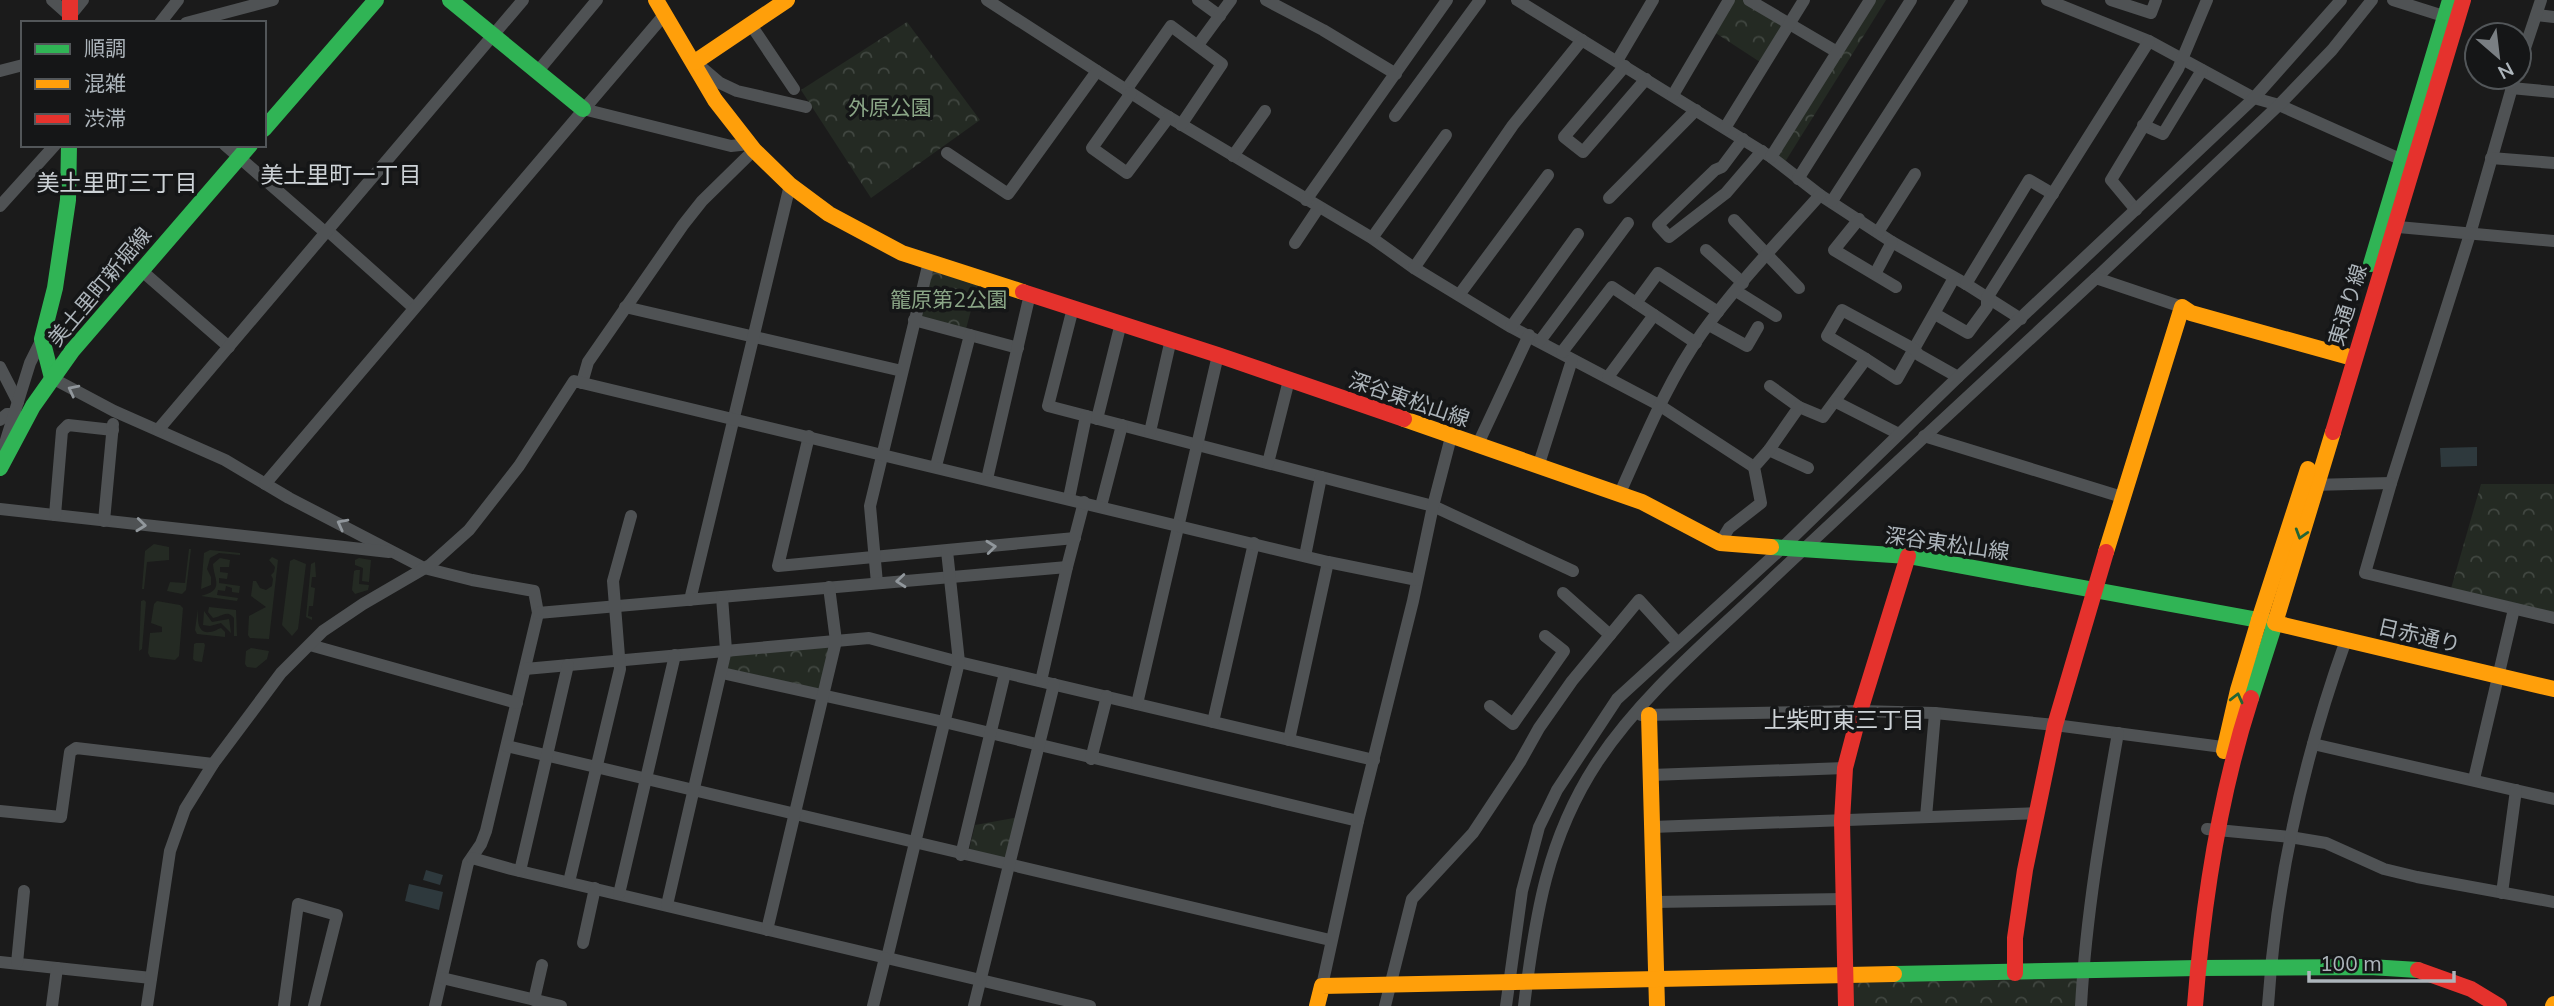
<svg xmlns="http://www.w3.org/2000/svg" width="2554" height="1006" font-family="Mulish,'Noto Sans JP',sans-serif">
<defs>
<pattern id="park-crowns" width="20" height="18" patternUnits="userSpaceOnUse" patternTransform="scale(1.75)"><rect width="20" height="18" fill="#242a23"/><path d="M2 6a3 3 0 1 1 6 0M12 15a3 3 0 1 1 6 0" fill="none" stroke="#414741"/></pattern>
</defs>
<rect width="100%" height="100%" fill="#1b1b1b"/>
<g fill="#242a23">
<polygon points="154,544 169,547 169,560 147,562 144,589 142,589 145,551"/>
<polygon points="189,549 191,549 186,590 182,594 167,591 170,582 185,583"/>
<polygon points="210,550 240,553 240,555 219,553 210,558 207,569 211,577 211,585 201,589 204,553"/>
<polygon points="272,557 278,560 269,639 250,638 248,635 249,616 266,607 251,596 253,581 256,581 260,588 266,590 272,586 273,579 271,575 274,572 275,567 269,560"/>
<path d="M 220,558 L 230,560 L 229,567 L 220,567 L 220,572 L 228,573 L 227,579 L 219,578 L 219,583 L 240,586 L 239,593 L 232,592 L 232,588 L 226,586 L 225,591 L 218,590 L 217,595 L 238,598 L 237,601 L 201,596 C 225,590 214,580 213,564 Z"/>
<polygon points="359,558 371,560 369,582 362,581 363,568 355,565 355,560"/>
<polygon points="294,559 306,564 298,629 292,636 282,625 290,561"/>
<polygon points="315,562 316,577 312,577 311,587 315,588 313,606 309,606 308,616 312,617 312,620 306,617 311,564"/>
<polygon points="356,570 360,570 359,584 369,585 368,590 355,594 352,590 354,571"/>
<polygon points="144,600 146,602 142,649 139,651 141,601"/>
<polygon points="157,601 180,605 183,608 179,656 175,660 150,657 148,653 150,633 162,632 162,627 151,623 154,604"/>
<path d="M 209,607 L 236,610 L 237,636 L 234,636 L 234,618 C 227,609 222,617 213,618 L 208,612 Z"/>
<path d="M 198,609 C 198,617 196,634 210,632 C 214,632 217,629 221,628 L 225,632 L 225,637 L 197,634 L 195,630 Z"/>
<polygon points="204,611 212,622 229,619 231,633 221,623 210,626 203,625"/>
<polygon points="196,643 204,643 205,645 202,662 195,661 193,659 194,644"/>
<polygon points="251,648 269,651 267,659 256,668 247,667 245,664 246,651"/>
</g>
<g fill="url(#park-crowns)">
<polygon points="1734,0 1743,0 1781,24 1781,31 1760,62 1714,32"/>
<polygon points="1873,0 1886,0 1785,162 1776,156"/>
<polygon points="907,22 980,120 871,198 801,90"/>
<polygon points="933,268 978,284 966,329 919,316"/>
<polygon points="2481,484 2554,484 2554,617 2450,592"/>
<polygon points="829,647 820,689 727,670 731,654"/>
<polygon points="1019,817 1010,859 969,850 975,825"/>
<polygon points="2083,971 2081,1006 1846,1006 1846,977"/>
</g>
<g fill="#2e393d">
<polygon points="2477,447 2477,466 2441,467 2440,448"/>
<polygon points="426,870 443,875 440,885 423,880"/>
<polygon points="409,884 443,892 439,910 405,901"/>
</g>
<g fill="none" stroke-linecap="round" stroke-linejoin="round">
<g stroke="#4f5254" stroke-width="12">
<polyline points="52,0 70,16 83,0"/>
<polyline points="987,0 1162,113 1372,238 1414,268 1511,327 1659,405 1754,467"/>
<polyline points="1198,0 1220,16"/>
<polyline points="1266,0 1323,30 1396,74"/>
<polyline points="1517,0 1771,157 1820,195 1892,242 1966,284 2021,319"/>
<polyline points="1749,0 1837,52"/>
<polyline points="2047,0 2149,41 2254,98 2279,105 2409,163"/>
<polyline points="2111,0 2151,13 2156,0"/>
<polyline points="2393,0 2453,19"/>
<polyline points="2537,15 2554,17"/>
<polyline points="160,23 178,0"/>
<polyline points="186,23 273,0"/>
<polyline points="751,25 794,89"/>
<polyline points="1198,45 1231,0"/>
<polyline points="1617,61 1653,0"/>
<polyline points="700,66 720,83 737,91 806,107"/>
<polyline points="1625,66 1564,137 1583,152 1646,79"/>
<polyline points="2519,66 2541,0"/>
<polyline points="0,71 23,65"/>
<polyline points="538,71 597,0"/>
<polyline points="2515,77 2470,234 2391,483 2365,573 2554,618"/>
<polyline points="2511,88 2554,92"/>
<polyline points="1126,90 1171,26 1222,64 1181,125"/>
<polyline points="1131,93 1092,148 1127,173 1169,117"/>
<polyline points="1673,95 1729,0"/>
<polyline points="583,109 731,146 749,144"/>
<polyline points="1395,116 1480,0"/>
<polyline points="2143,125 2163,134 2202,70"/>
<polyline points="1725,128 1804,0"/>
<polyline points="1743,139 1722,167 1715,170 1658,225 1669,237 1726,193 1762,151"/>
<polyline points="225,145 326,233"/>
<polyline points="947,153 1008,194 1097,71"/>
<polyline points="1233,156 1265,111"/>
<polyline points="1771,157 1870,0"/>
<polyline points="2491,158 2554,163"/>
<polyline points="1798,179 1911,0"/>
<polyline points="1609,198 1696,110"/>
<polyline points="1306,200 1447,0"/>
<polyline points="1832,201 1962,0"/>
<polyline points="0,206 55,145"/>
<polyline points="2136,210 2111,180 2178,69 2207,0"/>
<polyline points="1859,219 1834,250 1896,287"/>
<polyline points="1734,220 1799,288"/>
<polyline points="2387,226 2554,241"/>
<polyline points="328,231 414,308"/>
<polyline points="1878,232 1915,174"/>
<polyline points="1372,238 1446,135"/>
<polyline points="1295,243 1319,207"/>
<polyline points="1706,250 1743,283"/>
<polyline points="1414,268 1513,125 1582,40"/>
<polyline points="142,271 229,347"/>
<polyline points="1875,274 1892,242"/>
<polyline points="2096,278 2279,105 2332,50 2372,0"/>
<polyline points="1966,284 2029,180 2053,194"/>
<polyline points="1736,291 1776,316"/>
<polyline points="1459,295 1548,175"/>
<polyline points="1636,303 1658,273 1718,312"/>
<polyline points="625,307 902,371"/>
<polyline points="1073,308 1048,406 1433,506 1573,571"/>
<polyline points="1935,314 1968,333 1987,307 1987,298 2149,41"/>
<polyline points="914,320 1018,348"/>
<polyline points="1709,325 1747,346 1758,327"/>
<polyline points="1511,327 1578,234"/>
<polyline points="1540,341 1628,223"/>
<polyline points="1562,352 1612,287 1696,343"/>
<polyline points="1866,359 1897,379 1954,278"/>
<polyline points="0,367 18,402"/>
<polyline points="1608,377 1654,315"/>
<polyline points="52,378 114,411 225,460 289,498 424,568 472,580 534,591 538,613 486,831 481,844 468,863 435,1006"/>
<polyline points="582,383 588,362 683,225 702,201 754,150"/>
<polyline points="1770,386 1799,407 1823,417 1866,359 1827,336 1842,310 1914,349 1919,355 1958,377"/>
<polyline points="1836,402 1899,434"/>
<polyline points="1097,419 1121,323"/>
<polyline points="0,420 7,414 15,414"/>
<polyline points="158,430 523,0"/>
<polyline points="1150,432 1171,339"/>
<polyline points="809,436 778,566 1075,538"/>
<polyline points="1924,436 2122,497"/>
<polyline points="1477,446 1529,335"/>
<polyline points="1769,450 1808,468"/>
<polyline points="5,453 6,440 30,363 42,339"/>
<polyline points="1268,463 1289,380"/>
<polyline points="936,466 970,335"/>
<polyline points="1538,467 1572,360"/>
<polyline points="987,479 1030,294"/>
<polyline points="265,484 665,14"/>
<polyline points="2311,485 2391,483"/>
<path d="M 1619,495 C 1644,440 1667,382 1702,333 C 1737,284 1780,240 1820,195"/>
<polyline points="1069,498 1086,416"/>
<polyline points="1101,506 1122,425"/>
<polyline points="0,509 389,552"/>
<polyline points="55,515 62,431 68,425 113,430"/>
<polyline points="104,521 113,424"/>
<polyline points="1720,543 1729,528 1761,503 1754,467 1769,450 1799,407"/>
<polyline points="1305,556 1321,477"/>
<polyline points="877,583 870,506 929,262"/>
<polyline points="1563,593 1610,635"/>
<polyline points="690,600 790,185"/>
<polyline points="538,613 1067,567"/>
<polyline points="310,645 517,703"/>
<polyline points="525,669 869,638 959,662 1374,760"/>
<polyline points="722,673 944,722 1358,821"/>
<polyline points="1041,681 1067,567 1084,502"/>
<polyline points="1137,704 1218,355"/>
<polyline points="1490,706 1513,724 1564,651 1545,636"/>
<polyline points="1641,715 1860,711 1935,713 2055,725 2230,748"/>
<polyline points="1213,722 1254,543"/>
<polyline points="1289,740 1328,562"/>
<polyline points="2313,744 2554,799"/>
<polyline points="507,746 1330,940"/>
<polyline points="1091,759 1107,696"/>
<polyline points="1651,775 1845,768"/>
<polyline points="2474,779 2514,609"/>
<polyline points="0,811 61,817 70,752 76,748 213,764"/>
<polyline points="1926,817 1935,713"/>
<polyline points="1652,827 2038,813"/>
<polyline points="2207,829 2290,837 2326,843 2384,869 2417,877 2554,902"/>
<polyline points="961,855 1005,673"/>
<polyline points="472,858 511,869 1090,1006"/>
<polyline points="520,871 568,665"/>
<polyline points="569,882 620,669 613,581 631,516"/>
<polyline points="2502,893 2516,790"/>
<polyline points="619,894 675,655"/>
<polyline points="1654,902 1844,899"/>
<polyline points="667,905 726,650 722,597"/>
<polyline points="767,930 836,641 829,587"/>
<polyline points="583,943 595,888"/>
<polyline points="887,958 959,662 947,551"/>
<polyline points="0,962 151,978"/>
<polyline points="17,963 24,891"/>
<polyline points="442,978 561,1006"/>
<polyline points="1322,986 1358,821 1413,601 1433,506 1451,437"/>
<polyline points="534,1000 542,965"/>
<polyline points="52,1006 57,968"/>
<polyline points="147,1006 170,851 185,809 213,764 281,673 323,631 363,604 430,565 469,530 519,466 574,381 1328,562 1417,580"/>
<polyline points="284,1006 298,904 337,915 314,1006"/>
<polyline points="873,1006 885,958"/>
<polyline points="974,1006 1054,684"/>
<polyline points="1385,1006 1412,899 1473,833 1520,762 1539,728 1572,681 1639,600 1678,643"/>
<polyline points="1506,1006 1522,891 1539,827 1557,790 1617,699 1781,549 1958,377 2254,98 2341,0"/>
<path d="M 1524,1006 C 1535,916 1547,838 1598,761 C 1644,692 1711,638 1770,581 C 1878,479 1987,379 2096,278 L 2182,307"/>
<path d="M 2081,1006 C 2086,914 2102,823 2118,733"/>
<path d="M 2268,1006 C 2276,881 2304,757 2346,640"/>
</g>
<g stroke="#30b455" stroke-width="16">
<polyline points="450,0 583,109"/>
<polyline points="264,129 376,0"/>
<polyline points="2371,264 2450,0"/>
<polyline points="52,378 42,339 55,288 68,200 69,145"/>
<polyline points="0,468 33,406 72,351 250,145"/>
<polyline points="1771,547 1908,556 2275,623 2251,698"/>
<polyline points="1894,974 2198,968 2370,967 2418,970"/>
</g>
<g stroke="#ff9f0a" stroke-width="16">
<polyline points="656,0 715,100 754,150 790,185 829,214 902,253 1023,292"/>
<polyline points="695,62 787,0"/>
<polyline points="1404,419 1642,502 1720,543 1771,547"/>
<polyline points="2333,432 2275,623 2554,689"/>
<polyline points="2106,552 2182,307 2191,313 2353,358"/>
<polyline points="2259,620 2308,469"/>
<polyline points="1649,715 1657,1006"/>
<polyline points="2224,751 2238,690 2259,620"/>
<polyline points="1317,1006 1322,986 1894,974"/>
<polyline points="2553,1006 2554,1004"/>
</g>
<g stroke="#e5322d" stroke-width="16">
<polyline points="70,0 70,23"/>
<polyline points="1023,292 1218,355 1404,419"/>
<polyline points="2333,432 2463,0"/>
<polyline points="2418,970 2471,989 2499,1006"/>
<polyline points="2015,973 2015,938 2025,870 2055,725 2106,552"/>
<polyline points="1846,1006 1842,821 1845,768 1860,711 1908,556"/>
<path d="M 2195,1006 C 2203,902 2219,797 2251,698"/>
</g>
</g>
<defs><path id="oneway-chevron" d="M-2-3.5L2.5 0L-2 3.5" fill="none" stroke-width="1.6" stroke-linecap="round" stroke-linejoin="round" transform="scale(1.75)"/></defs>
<g stroke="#91979c">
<use href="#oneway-chevron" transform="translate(73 390) rotate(-153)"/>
<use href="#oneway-chevron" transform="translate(342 524) rotate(-152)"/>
<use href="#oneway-chevron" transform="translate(141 525) rotate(6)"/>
<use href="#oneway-chevron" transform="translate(991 547) rotate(-6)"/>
<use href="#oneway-chevron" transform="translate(901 581) rotate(175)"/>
</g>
<g stroke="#226536">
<use href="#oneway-chevron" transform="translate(2301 534) rotate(107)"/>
<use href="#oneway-chevron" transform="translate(2237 698) rotate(-76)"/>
</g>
<g text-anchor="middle" stroke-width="7" stroke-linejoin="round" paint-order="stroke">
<g font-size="21" fill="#8aa586" stroke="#151617">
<text x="890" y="115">外原公園</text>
<text x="949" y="307">籠原第2公園</text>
</g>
<g font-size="21" fill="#adb5bb" stroke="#151617">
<text transform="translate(100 287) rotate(-50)" y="7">美土里町新堀線</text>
<text transform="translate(2348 305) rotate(-73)" y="7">東通り線</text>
<text transform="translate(1409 400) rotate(19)" y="7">深谷東松山線</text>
<text transform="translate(1947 544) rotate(8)" y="7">深谷東松山線</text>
<text transform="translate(2419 636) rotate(13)" y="7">日赤通り</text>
</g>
<g font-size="23" fill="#ced3d7" stroke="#151617">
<text x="341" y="183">美土里町一丁目</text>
<text x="117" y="191">美土里町三丁目</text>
<text x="1844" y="728">上柴町東三丁目</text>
</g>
</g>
<rect x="21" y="21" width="245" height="126" fill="#151617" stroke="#525659" stroke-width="2"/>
<rect x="35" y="44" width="35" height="10" fill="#30b455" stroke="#525659" stroke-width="2"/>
<text x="84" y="56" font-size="21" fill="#adb5bb">順調</text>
<rect x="35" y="79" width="35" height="10" fill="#ff9f0a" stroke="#525659" stroke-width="2"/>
<text x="84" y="91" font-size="21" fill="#adb5bb">混雑</text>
<rect x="35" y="114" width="35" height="10" fill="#e5322d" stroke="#525659" stroke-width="2"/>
<text x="84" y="126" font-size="21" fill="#adb5bb">渋滞</text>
<g transform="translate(2498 56) rotate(152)"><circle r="33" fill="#151617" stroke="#525659" stroke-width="2"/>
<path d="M0-5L12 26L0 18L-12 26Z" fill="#7a7f83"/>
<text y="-10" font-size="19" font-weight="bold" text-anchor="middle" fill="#adb5bb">N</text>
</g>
<path d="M2309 971v10h145v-10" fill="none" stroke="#adb5bb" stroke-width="3.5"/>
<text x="2320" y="971" font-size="21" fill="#adb5bb" stroke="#151617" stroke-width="5" paint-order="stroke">100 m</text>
</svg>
